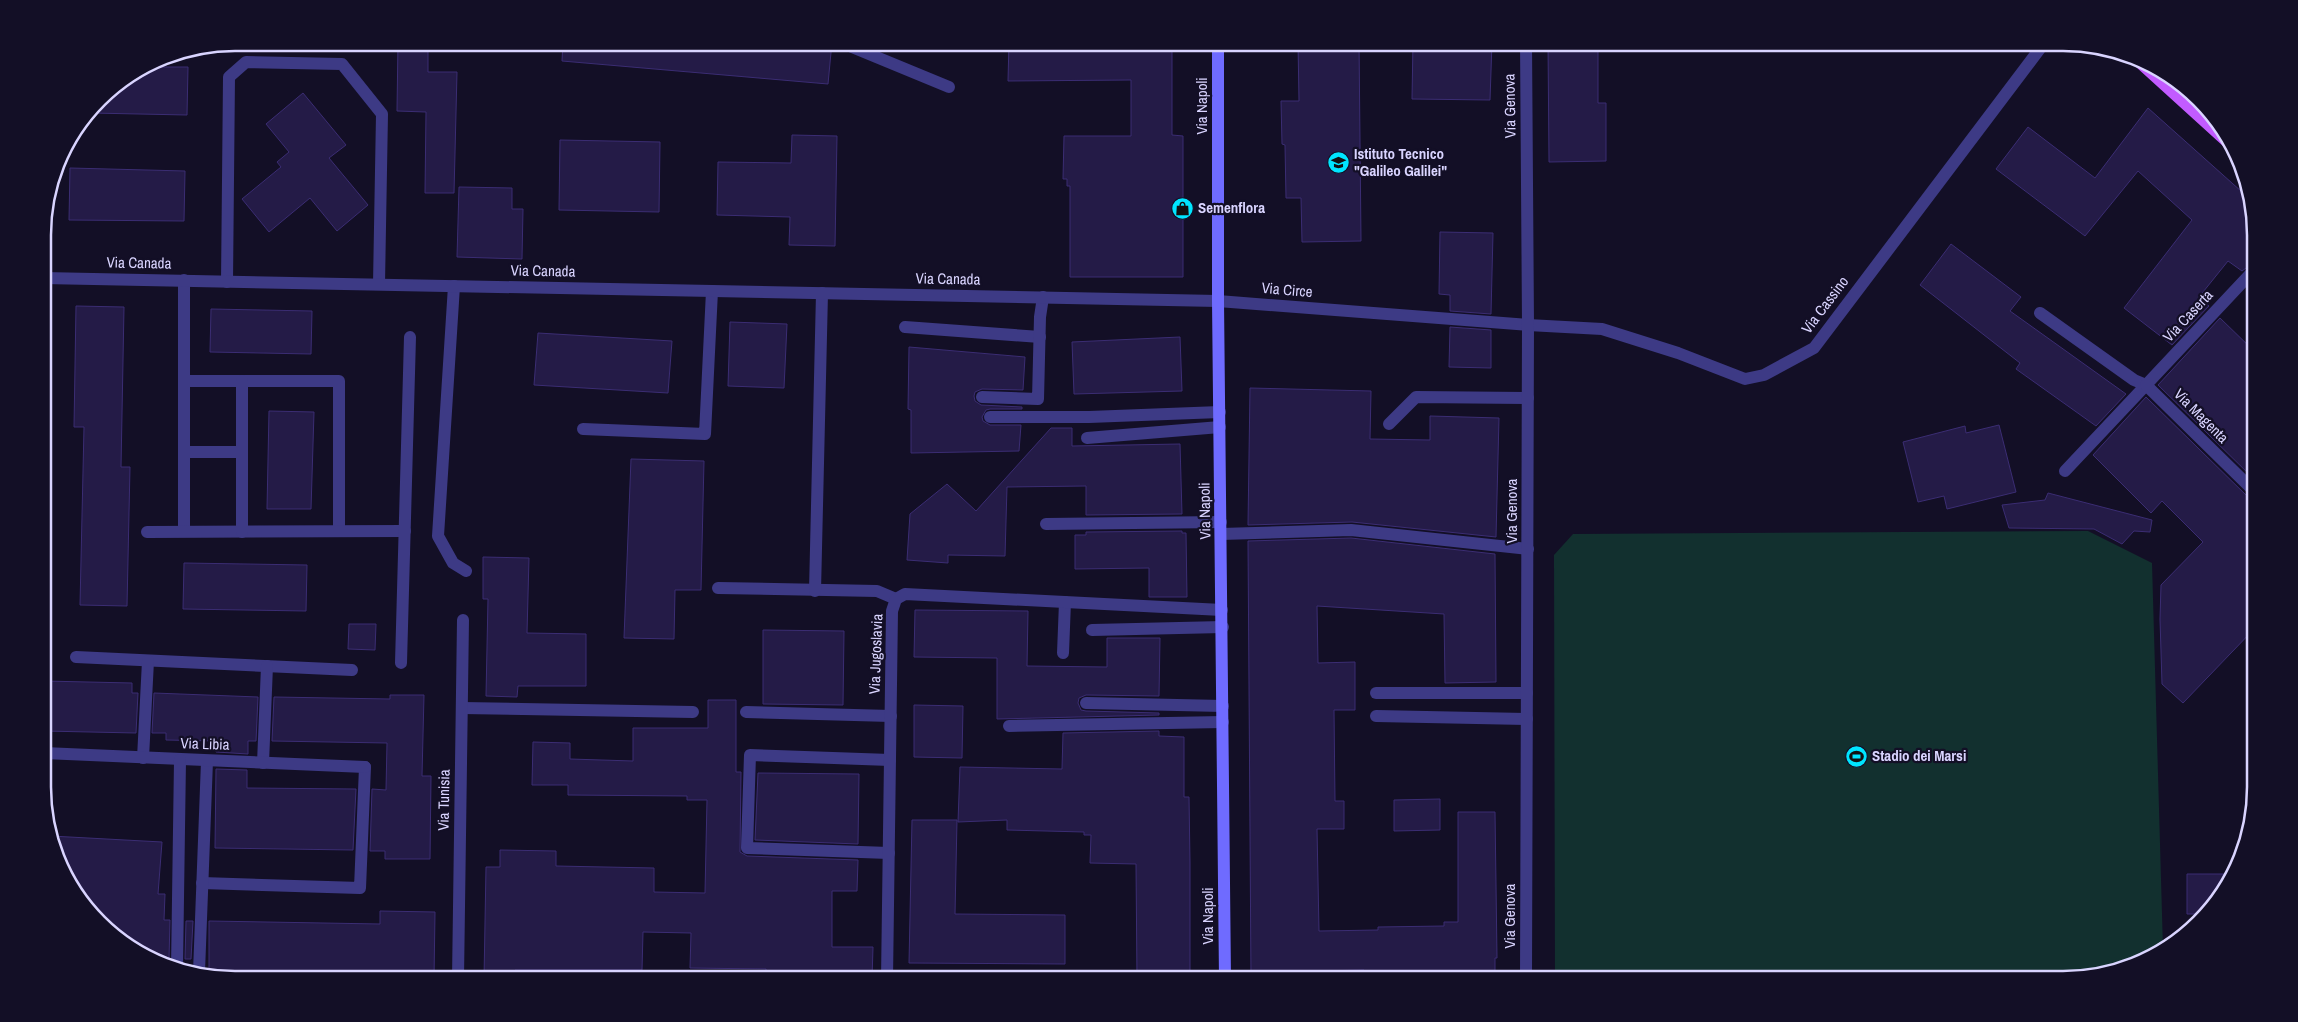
<svg xmlns="http://www.w3.org/2000/svg" width="2298" height="1022" font-family="'Archivo Narrow',sans-serif">
<rect width="100%" height="100%" fill="#130f26"/>
<polygon fill="#12302f" points="2088,531 2152,563 2163,949 2125,969 2075,979 1555,979 1554,555 1573,534"/>
<g fill="#241b47" stroke="#3b2d73">
<polygon points="398,42 428,42 428,72 457,72 454,193 425,193 426,112 397,111"/>
<polygon points="563,42 832,42 828,84 562,61"/>
<polygon points="1009,42 1172,42 1172,135 1183,136 1183,277 1070,277 1070,186 1067,186 1067,179 1063,179 1064,136 1131,136 1131,80 1008,81"/>
<polygon points="1298,42 1359,42 1361,241 1302,242 1301,198 1286,198 1285,145 1282,144 1281,101 1299,101"/>
<polygon points="1413,42 1492,42 1490,100 1412,99"/>
<polygon points="1548,42 1598,42 1598,103 1606,103 1606,161 1549,162"/>
<polygon points="146,67 188,67 187,115 91,113 108,90"/>
<polygon points="303,93 346,145 329,158 368,205 337,231 310,198 269,232 242,199 281,167 277,162 289,152 266,124"/>
<polygon points="2148,108 2251,200 2254,210 2254,262 2242,271 2228,261 2199,297 2209,306 2172,345 2124,308 2192,220 2138,171 2085,236 1996,169 2028,127 2095,178"/>
<polygon points="792,135 837,136 835,246 789,245 790,217 717,215 718,162 791,163"/>
<polygon points="560,140 660,142 659,212 559,210"/>
<polygon points="70,168 185,171 184,221 69,220"/>
<polygon points="459,187 512,188 512,209 523,209 522,259 457,257"/>
<polygon points="1440,232 1493,233 1491,314 1450,311 1450,295 1439,294"/>
<polygon points="1951,244 2021,297 2010,311 2126,394 2096,426 2016,369 2020,363 1920,285"/>
<polygon points="76,306 124,307 121,467 130,467 127,606 80,605 84,427 74,427"/>
<polygon points="211,309 312,311 311,354 210,352"/>
<polygon points="2220,318 2254,351 2255,480 2158,385"/>
<polygon points="730,322 787,324 784,388 728,386"/>
<polygon points="1450,327 1491,330 1491,368 1449,367"/>
<polygon points="538,333 672,341 668,393 534,385"/>
<polygon points="1180,337 1182,391 1074,394 1072,342"/>
<polygon points="909,347 1025,357 1023,390 982,389 975,392 974,396 975,401 981,405 1022,407 1022,409 990,409 986,410 982,417 983,421 990,425 1021,425 1019,451 911,453 911,410 908,409"/>
<polygon points="1250,388 1371,391 1370,439 1430,440 1430,416 1499,418 1496,537 1352,522 1248,525"/>
<polygon points="2146,397 2249,498 2255,500 2255,628 2183,703 2162,684 2160,619 2161,585 2203,542 2162,501 2151,513 2093,455"/>
<polygon points="269,411 314,412 311,509 267,509"/>
<polygon points="1999,425 2016,492 1947,509 1944,496 1918,502 1903,442 1965,426 1966,433"/>
<polygon points="1051,428 1072,428 1072,446 1180,444 1182,514 1086,515 1086,486 1007,487 1005,556 948,555 948,563 907,560 910,514 947,484 976,511"/>
<polygon points="631,459 704,461 701,590 675,590 674,639 624,638"/>
<polygon points="2048,493 2152,520 2150,532 2134,531 2122,544 2094,529 2009,528 2002,505 2045,500"/>
<polygon points="1182,531 1182,533 1186,533 1187,597 1149,597 1149,568 1075,569 1075,535 1086,535 1086,532"/>
<polygon points="1351,538 1495,554 1496,682 1445,683 1444,614 1317,606 1318,663 1355,662 1355,710 1334,710 1335,801 1344,801 1344,829 1317,829 1319,931 1378,930 1378,927 1444,926 1444,922 1458,922 1458,812 1495,812 1497,958 1495,958 1495,979 1364,979 1364,970 1316,971 1317,979 1251,979 1248,541"/>
<polygon points="483,557 529,558 527,633 586,634 586,686 518,686 517,697 486,696 488,599 483,599"/>
<polygon points="184,563 307,565 306,611 183,609"/>
<polygon points="915,610 1028,611 1027,666 1107,667 1107,638 1160,638 1159,696 1086,695 1079,698 1078,703 1081,710 1086,711 1159,713 1159,715 997,719 997,658 914,657"/>
<polygon points="349,624 376,624 375,650 348,649"/>
<polygon points="763,630 844,631 843,705 763,704"/>
<polygon points="44,681 132,683 132,693 138,693 136,733 44,731"/>
<polygon points="154,693 258,697 256,741 248,741 248,754 216,752 217,741 166,740 166,733 152,733"/>
<polygon points="390,695 424,695 422,776 431,776 430,859 385,859 385,851 370,851 372,789 386,790 387,743 272,741 274,697 390,699"/>
<polygon points="708,700 736,700 736,772 741,772 740,852 747,856 858,860 857,891 832,891 832,947 873,947 872,979 766,979 766,969 690,968 691,933 643,932 642,970 515,970 514,979 484,979 486,867 500,867 500,850 556,851 556,866 654,868 654,892 705,893 707,800 687,800 687,796 568,795 568,785 532,785 533,742 570,743 570,759 633,761 633,728 708,728"/>
<polygon points="914,705 963,706 962,758 914,757"/>
<polygon points="1159,731 1159,736 1184,737 1184,797 1189,797 1190,863 1190,979 1137,979 1136,864 1090,863 1091,835 1084,835 1084,832 1007,830 1007,820 958,822 960,767 1062,769 1063,733"/>
<polygon points="216,769 247,770 247,788 356,789 353,850 215,848"/>
<polygon points="758,773 859,774 858,844 755,840"/>
<polygon points="1440,799 1440,830 1394,831 1394,800"/>
<polygon points="912,820 957,820 955,914 1065,915 1065,964 909,963"/>
<polygon points="51,836 162,842 158,894 165,894 164,920 170,920 169,959 151,959 118,940 82,904 57,861"/>
<polygon points="2187,874 2233,874 2216,904 2206,914 2187,914"/>
<polygon points="380,911 435,912 434,979 235,980 209,974 209,921 380,924"/>
<polygon points="186,921 193,921 191,959 185,959"/>
</g>
<g fill="none" stroke-linecap="round" stroke-linejoin="round">
<g stroke="#3d3a85" stroke-width="12">
<polyline points="853,42 852,47 949,87"/>
<polyline points="227,282 229,77 246,62 342,64 382,114 379,284"/>
<polyline points="454,286 438,536 453,563 466,571"/>
<polyline points="2040,313 2134,380 2146,385 2065,471"/>
<polyline points="905,327 1040,337"/>
<polyline points="184,381 339,381 339,531"/>
<polyline points="982,397 1038,399 1040,317 1043,297"/>
<polyline points="990,417 1089,417 1220,412"/>
<polyline points="1389,424 1416,397 1528,398"/>
<polyline points="583,429 705,434 712,291"/>
<polyline points="1087,438 1220,427"/>
<polyline points="184,452 242,452"/>
<polyline points="1046,524 1221,522"/>
<polyline points="184,531 184,280"/>
<polyline points="147,532 405,531"/>
<polyline points="242,532 242,381"/>
<polyline points="1221,534 1351,530 1528,549"/>
<polyline points="718,588 877,591 896,599"/>
<polyline points="815,591 822,293"/>
<polyline points="1092,630 1223,627"/>
<polyline points="1063,653 1065,602"/>
<polyline points="76,657 352,670"/>
<polyline points="401,663 410,337"/>
<polyline points="1376,693 1527,693"/>
<polyline points="1086,703 1223,706"/>
<polyline points="462,708 693,712"/>
<polyline points="746,712 891,716"/>
<polyline points="1376,716 1527,719"/>
<polyline points="1009,726 1223,722"/>
<polyline points="143,758 148,661"/>
<polyline points="263,763 267,666"/>
<polyline points="889,853 747,848 750,755 890,760"/>
<polyline points="202,883 360,888 365,767"/>
<polyline points="199,972 207,761"/>
</g>
<g stroke="#3d3a85" stroke-width="12">
<polyline points="2254,270 2146,385 2255,492"/>
<polyline points="43,278 1218,301 1528,325 1602,329 1678,353 1745,379 1764,375 1814,348 2045,42"/>
<polyline points="44,753 365,767"/>
<polyline points="177,968 180,760"/>
<polyline points="458,979 463,620"/>
<polyline points="887,979 892,611 896,599 905,594 1222,610"/>
<polyline points="1526,979 1528,325 1526,42"/>
</g>
<polyline stroke="#6f6bff" stroke-width="12" points="1218,42 1218,301 1225,979"/>
<polyline stroke="#c25bff" stroke-width="12" points="2134,57 2232,146"/>
</g>
<defs>
<symbol id="school-disc" viewBox="-11 -11 22 22"><circle r="9.5" fill="#00e5ff" stroke="#130f26"/><path d="M0-5L7-2L0 1L-7-2ZM-4 1L0 2.5L4 1V4Q0 6-4 4Z" fill="#111"/></symbol>
<symbol id="shop-disc" viewBox="-11 -11 22 22"><circle r="9.5" fill="#00e5ff" stroke="#130f26"/><path d="M-5-2.5h2.3a2.7 3.5 0 0 1 5.4 0H5L5.5 6h-11ZM-1.5-2.5h3a1.5 2.3 0 0 0-3 0Z" fill="#111"/></symbol>
<symbol id="stadium-disc" viewBox="-11 -11 22 22"><circle r="9.5" fill="#00e5ff" stroke="#130f26"/><path d="M0-5a6.5 5 0 1 0 0 10a6.5 5 0 1 0 0-10ZM-3.5-1.8h7v3.6h-7Z" fill="#111"/></symbol>
</defs>
<g fill-rule="evenodd">
<use href="#school-disc" x="1326" y="150" width="25" height="25"/>
<use href="#shop-disc" x="1170" y="196" width="25" height="25"/>
<use href="#stadium-disc" x="1844" y="744" width="25" height="25"/>
</g>
<g text-anchor="middle" stroke-width="4.5" stroke-linejoin="round" paint-order="stroke">
<g font-size="15" fill="#d9d4ff" stroke="#130f26">
<text transform="translate(1202 106) rotate(-90)" y="5">Via Napoli</text>
<text transform="translate(1510 106) rotate(-91)" y="5">Via Genova</text>
<text transform="translate(139 263) rotate(1)" y="5">Via Canada</text>
<text transform="translate(543 271) rotate(1)" y="5">Via Canada</text>
<text transform="translate(948 279) rotate(1)" y="5">Via Canada</text>
<text transform="translate(1287 290) rotate(5)" y="5">Via Circe</text>
<text transform="translate(1825 305) rotate(-53)" y="5">Via Cassino</text>
<text transform="translate(2188 316) rotate(-47)" y="5">Via Caserta</text>
<text transform="translate(2201 416) rotate(45)" y="5">Via Magenta</text>
<text transform="translate(1205 511) rotate(-91)" y="5">Via Napoli</text>
<text transform="translate(1512 511) rotate(-90)" y="5">Via Genova</text>
<text transform="translate(876 654) rotate(-88)" y="5">Via Jugoslavia</text>
<text transform="translate(205 744) rotate(2)" y="5">Via Libia</text>
<text transform="translate(444 800) rotate(-89)" y="5">Via Tunisia</text>
<text transform="translate(1208 916) rotate(-90)" y="5">Via Napoli</text>
<text transform="translate(1510 916) rotate(-90)" y="5">Via Genova</text>
</g>
<g font-size="15" font-weight="bold" fill="#d9d4ff" stroke="#130f26" text-anchor="start">
<text x="1354" y="159">Istituto Tecnico<tspan x="1354" dy="17">"Galileo Galilei"</tspan></text>
<text x="1198" y="213">Semenflora</text>
<text x="1872" y="761">Stadio dei Marsi</text>
</g>
</g>
<path d="M0 0H2298V1022H0ZM235 51H2063A184 184 0 0 1 2247 235V787A184 184 0 0 1 2063 971H235A184 184 0 0 1 51 787V235A184 184 0 0 1 235 51Z" fill="#130f26" fill-rule="evenodd"/>
<path fill="none" stroke="#d9d4ff" stroke-width="2.5" d="M235 51H2063A184 184 0 0 1 2247 235V787A184 184 0 0 1 2063 971H235A184 184 0 0 1 51 787V235A184 184 0 0 1 235 51Z"/>
</svg>
